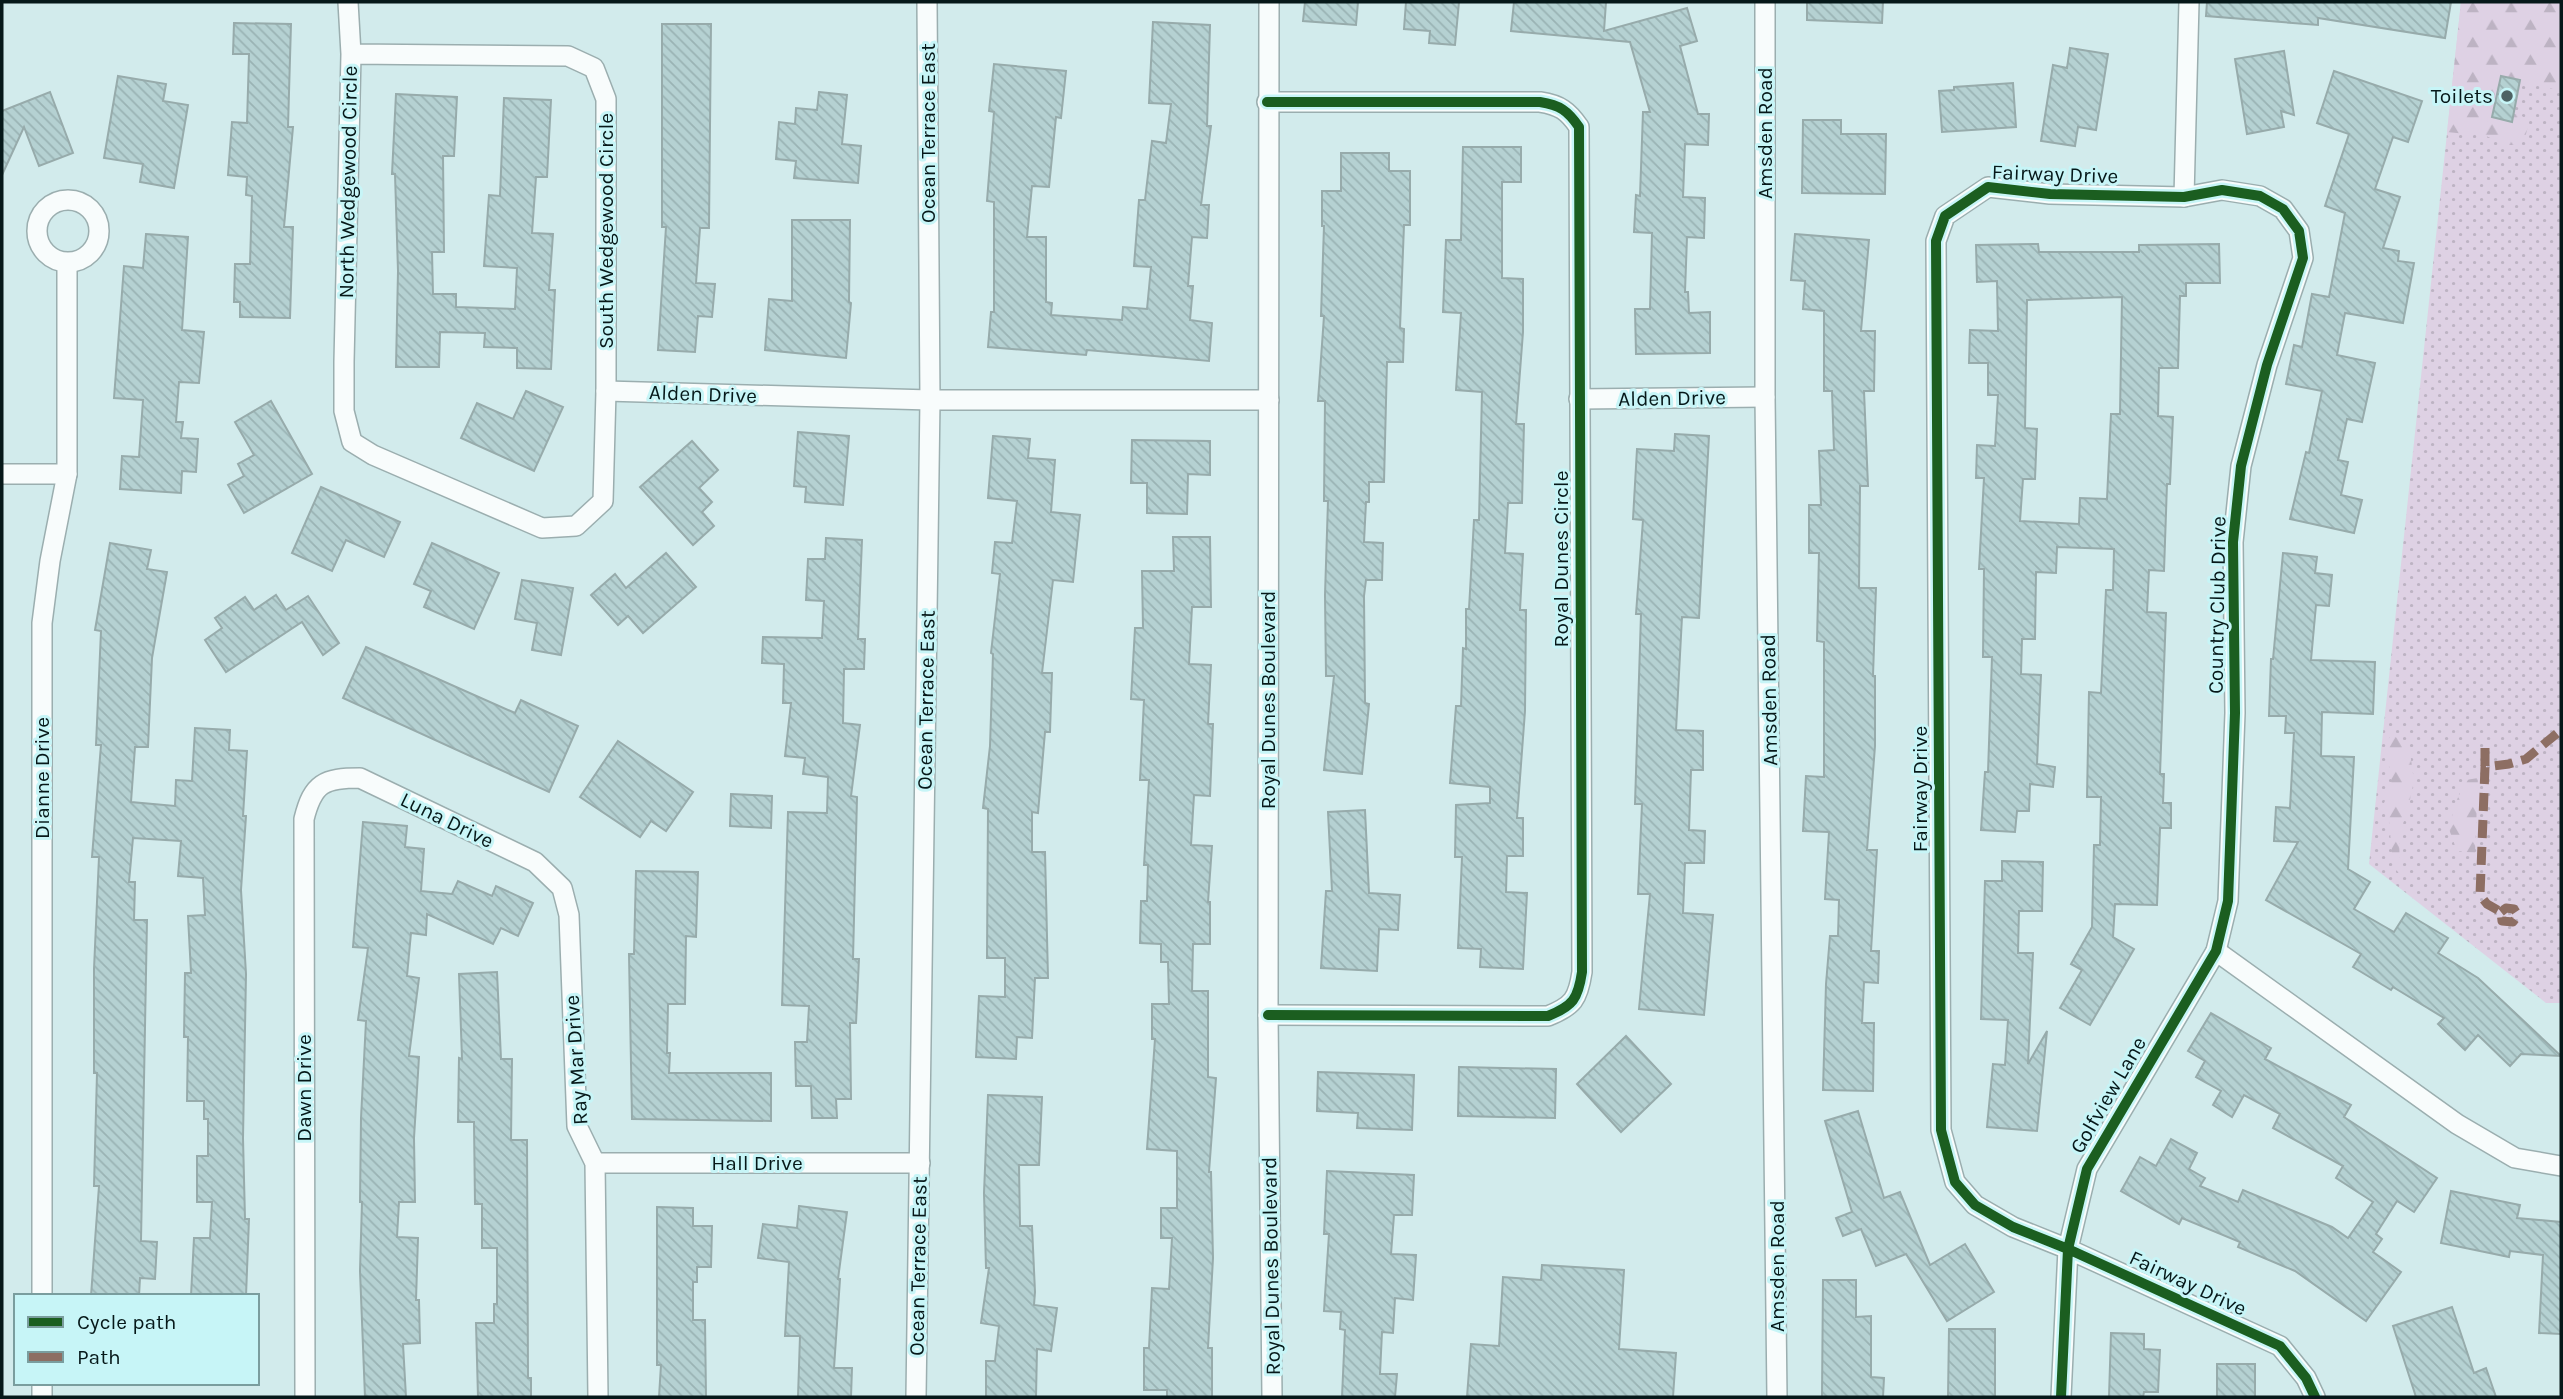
<svg xmlns="http://www.w3.org/2000/svg" width="2563" height="1399" font-family="Karla,sans-serif">
<defs>
<pattern id="grass-dots" width="8" height="8" patternUnits="userSpaceOnUse" patternTransform="scale(1.75)"><rect width="8" height="8" fill="#ded1e4"/><path d="M2 2h.1M6 6h.1" fill="none" stroke="#bdb3c3" stroke-width="1.8" stroke-linecap="round"/></pattern>
<pattern id="forest-firs" width="22" height="20" patternUnits="userSpaceOnUse" patternTransform="scale(1.75)"><rect width="22" height="20" fill="#ded1e4"/><path d="M5 1l3.5 6h-7zM16 11l3.5 6h-7z" fill="#bdb3c3"/></pattern>
<pattern id="building-back-hatch" width="6" height="6" patternUnits="userSpaceOnUse" patternTransform="scale(1.75)"><rect width="6" height="6" fill="#b5d1d2"/><path d="M-1 5l2 2M0 0l6 6M5-1l2 2" fill="none" stroke="#9ab3b4"/></pattern>
</defs>
<rect width="100%" height="100%" fill="#d2ebec"/>
<polygon fill="url(#grass-dots)" points="2461,2 2561,2 2561,1003 2546,1003 2369,864"/>
<g fill="url(#forest-firs)">
<path d="M 2461,2 L 2561,2 L 2561,91 L 2501,76 L 2486,122 C 2498,114 2517,108 2529,122 L 2525,138 L 2518,145 L 2506,145 L 2486,136 L 2447,132 Z"/>
<polygon points="2391,734 2409,745 2414,781 2407,813 2399,834 2400,875 2393,865 2389,821 2384,813 2384,803 2392,786 2386,745"/>
<polygon points="2478,778 2475,853 2457,851 2449,829 2455,804 2466,780"/>
</g>
<g fill="url(#building-back-hatch)" stroke="#97abab" stroke-width="2" fill-rule="evenodd">
<polygon points="1305,2 1358,2 1356,25 1303,21"/>
<polygon points="1406,2 1459,2 1455,45 1429,43 1430,31 1404,29"/>
<polygon points="1514,2 1606,2 1604,31 1687,8 1697,41 1680,46 1698,114 1709,114 1708,145 1685,144 1683,197 1705,198 1704,238 1687,237 1685,292 1688,292 1689,313 1710,312 1710,353 1636,354 1635,309 1650,309 1652,233 1634,232 1636,195 1640,196 1643,112 1650,112 1630,42 1511,31"/>
<polygon points="1807,2 1883,2 1882,23 1807,20"/>
<polygon points="2207,2 2451,2 2445,38 2318,18 2318,25 2206,16"/>
<polygon points="1153,22 1210,25 1207,126 1211,126 1201,205 1209,205 1207,238 1192,237 1188,286 1193,286 1190,320 1212,323 1209,361 1087,350 1086,355 988,347 991,312 994,312 994,202 987,201 994,112 989,111 994,64 1066,71 1061,118 1056,117 1049,187 1032,186 1027,237 1046,237 1046,302 1052,303 1051,315 1122,320 1123,307 1147,309 1151,267 1134,266 1139,200 1145,200 1152,141 1166,143 1171,104 1149,103"/>
<polygon points="234,23 291,24 288,127 293,127 284,227 293,227 290,318 240,317 240,302 234,302 235,264 250,264 252,196 246,195 247,177 228,175 232,122 247,123 249,54 233,54"/>
<polygon points="662,24 711,24 709,228 700,228 696,283 715,284 712,317 698,316 695,352 658,350 666,227 662,227"/>
<polygon points="2070,48 2108,54 2096,130 2078,127 2075,146 2041,141 2053,65 2067,68"/>
<polygon points="2284,51 2294,115 2281,111 2284,127 2247,134 2235,59"/>
<polygon points="2334,71 2422,101 2408,142 2393,137 2375,189 2400,197 2383,248 2399,251 2398,261 2414,263 2403,323 2345,313 2337,355 2375,363 2362,422 2347,419 2338,460 2348,462 2341,495 2362,500 2354,533 2290,519 2306,452 2309,453 2322,391 2286,384 2294,345 2302,347 2312,294 2329,297 2345,213 2325,206 2349,134 2317,123"/>
<polygon points="118,76 166,84 163,101 188,105 174,188 140,182 143,164 104,158"/>
<polygon points="2501,76 2520,80 2512,122 2492,117"/>
<polygon points="2013,83 2016,127 1942,132 1939,91 1954,90 1954,87"/>
<polygon points="50,92 73,153 39,166 24,127 2,175 2,111"/>
<polygon points="819,92 847,95 842,144 861,146 858,183 794,178 796,161 776,159 779,122 795,124 796,108 817,110"/>
<polygon points="396,94 457,97 454,156 443,156 444,252 432,252 433,294 456,294 456,307 515,309 517,268 484,266 489,195 500,196 504,98 551,100 547,177 536,177 532,233 553,234 549,290 555,290 551,369 517,368 517,348 484,347 485,333 440,332 439,367 396,367 398,271 395,174 392,174"/>
<polygon points="1803,120 1841,120 1841,134 1886,134 1885,194 1802,193"/>
<polygon points="1463,147 1521,147 1521,182 1502,182 1502,278 1523,279 1523,332 1516,424 1524,424 1522,503 1508,503 1505,553 1523,554 1520,610 1526,610 1525,711 1517,818 1523,818 1523,856 1507,856 1506,892 1527,893 1523,969 1480,967 1481,949 1458,948 1462,857 1455,857 1456,805 1490,803 1490,787 1450,783 1456,706 1461,706 1463,648 1466,649 1466,609 1469,609 1474,520 1479,520 1482,392 1456,390 1461,313 1443,312 1446,240 1461,240"/>
<polygon points="1341,153 1389,153 1389,171 1410,171 1410,225 1404,225 1400,328 1404,329 1403,362 1387,362 1384,482 1369,482 1369,502 1366,502 1364,542 1383,543 1382,580 1366,580 1364,596 1365,703 1369,704 1362,774 1324,770 1334,676 1326,676 1325,595 1328,501 1324,501 1325,401 1318,401 1324,316 1321,316 1324,226 1322,226 1322,191 1341,191"/>
<polygon points="792,220 850,220 849,302 851,303 846,358 765,350 769,299 792,301"/>
<polygon points="146,234 188,237 182,330 204,332 199,383 179,382 176,422 183,422 181,438 198,439 196,472 182,471 181,493 120,489 122,456 139,457 143,400 114,398 124,266 143,268"/>
<polygon points="1795,234 1869,240 1861,331 1875,331 1874,391 1864,391 1868,486 1860,486 1859,588 1876,588 1873,676 1875,676 1875,746 1867,850 1877,850 1871,951 1879,951 1878,983 1864,982 1862,1023 1874,1023 1873,1091 1823,1090 1826,984 1830,936 1838,936 1839,900 1825,899 1829,832 1803,831 1806,776 1824,777 1824,642 1817,641 1819,553 1809,553 1809,505 1821,505 1819,451 1834,450 1832,391 1824,391 1824,311 1803,309 1805,281 1791,280"/>
<path d="M 2038,244 L 2039,252 L 2139,252 L 2139,245 L 2219,244 L 2220,283 L 2186,283 L 2186,296 L 2180,296 L 2178,368 L 2159,368 L 2158,416 L 2173,417 L 2170,484 L 2167,484 L 2164,571 L 2149,570 L 2147,612 L 2166,613 L 2160,774 L 2164,774 L 2163,803 L 2171,803 L 2171,828 L 2160,828 L 2157,905 L 2115,904 L 2113,937 L 2134,949 L 2090,1025 L 2060,1008 L 2082,970 L 2071,964 L 2092,927 L 2094,845 L 2100,845 L 2101,797 L 2087,797 L 2089,692 L 2101,693 L 2106,590 L 2113,590 L 2114,549 L 2057,547 L 2056,573 L 2036,572 L 2035,639 L 2022,639 L 2021,674 L 2041,675 L 2037,764 L 2055,767 L 2053,787 L 2030,784 L 2029,811 L 2017,811 L 2015,832 L 1981,830 L 1985,772 L 1988,772 L 1992,657 L 1983,657 L 1984,569 L 1979,569 L 1984,478 L 1976,478 L 1977,445 L 1995,446 L 1998,395 L 1988,395 L 1988,363 L 1969,363 L 1970,330 L 1998,331 L 1997,281 L 1977,282 L 1976,245 ZM 2122,297 L 2120,414 L 2111,414 L 2107,499 L 2080,498 L 2079,524 L 2020,521 L 2023,479 L 2035,479 L 2037,429 L 2025,428 L 2027,300 Z"/>
<polygon points="526,391 563,407 534,471 461,438 477,403 513,419"/>
<polygon points="271,401 312,474 244,513 228,485 244,476 238,464 254,455 235,422"/>
<polygon points="798,432 849,436 843,505 805,502 806,487 794,486"/>
<polygon points="1675,434 1709,436 1699,618 1682,617 1676,730 1703,731 1703,770 1691,770 1689,830 1705,831 1704,863 1685,863 1683,913 1713,915 1704,1015 1639,1009 1650,894 1638,894 1642,804 1635,804 1641,614 1636,614 1643,520 1633,519 1637,449 1674,451"/>
<polygon points="993,436 1030,439 1028,458 1055,460 1051,512 1080,515 1073,582 1053,580 1042,673 1052,673 1050,732 1045,732 1038,813 1032,812 1032,852 1045,852 1048,978 1035,978 1032,1038 1017,1037 1016,1059 976,1057 979,996 1005,997 1005,958 987,958 988,809 983,808 990,746 993,654 991,653 1000,574 992,573 995,542 1012,543 1017,501 988,498"/>
<polygon points="1132,440 1210,441 1210,475 1188,474 1187,514 1147,513 1147,483 1131,483"/>
<polygon points="692,441 718,470 699,488 712,502 702,512 714,526 693,545 640,487"/>
<polygon points="321,487 400,522 384,557 346,540 332,571 292,553"/>
<polygon points="1173,537 1210,537 1211,607 1192,607 1189,664 1211,665 1208,724 1213,724 1210,796 1194,795 1191,845 1212,846 1208,902 1210,902 1210,944 1193,944 1192,991 1208,991 1208,1077 1216,1078 1209,1172 1211,1172 1213,1258 1208,1348 1212,1348 1212,1397 1167,1397 1167,1390 1144,1390 1144,1348 1149,1348 1152,1288 1169,1289 1172,1238 1161,1238 1161,1208 1177,1208 1177,1151 1147,1149 1155,1039 1152,1039 1152,1004 1169,1004 1168,962 1161,962 1161,944 1140,943 1141,901 1147,901 1148,865 1144,865 1149,780 1140,780 1144,700 1131,699 1135,628 1143,628 1142,571 1174,571"/>
<polygon points="826,538 862,540 858,639 865,639 864,669 844,669 843,723 860,725 851,796 857,797 853,959 859,959 856,1023 850,1023 851,1099 836,1099 837,1118 812,1118 811,1086 796,1086 795,1042 807,1042 809,1006 782,1005 788,812 827,813 828,777 803,774 805,758 785,756 791,703 783,703 784,664 762,663 763,637 822,638 824,601 806,600 808,559 825,559"/>
<polygon points="110,543 151,550 147,569 167,572 152,658 148,747 135,747 131,802 175,806 176,780 192,781 195,728 230,730 229,750 247,751 243,816 246,816 241,890 246,974 243,1138 245,1219 249,1219 246,1296 191,1296 194,1238 210,1238 212,1202 197,1202 197,1156 208,1156 208,1119 204,1119 204,1101 187,1101 188,1037 184,1037 185,973 191,973 188,916 205,915 203,878 178,876 181,841 133,838 129,882 135,882 134,920 147,920 141,1241 157,1242 155,1279 140,1278 139,1296 91,1296 99,1186 94,1186 97,1073 94,1073 94,969 99,857 92,857 101,745 96,745 101,631 95,630"/>
<polygon points="432,543 499,573 474,629 424,607 431,591 414,584"/>
<polygon points="666,553 696,587 643,633 628,616 618,625 591,595 615,574 626,588"/>
<polygon points="2283,553 2317,557 2315,573 2332,575 2329,606 2316,605 2311,660 2375,662 2373,714 2322,712 2321,756 2354,757 2348,869 2370,882 2354,909 2394,932 2406,913 2448,938 2438,953 2478,978 2561,1056 2521,1054 2510,1066 2478,1035 2465,1050 2438,1024 2444,1018 2393,987 2391,990 2353,967 2361,954 2266,900 2298,842 2274,841 2276,807 2290,808 2294,733 2285,733 2286,716 2269,716 2271,659 2273,659"/>
<polygon points="522,580 573,588 561,655 532,650 537,623 515,619"/>
<polygon points="276,595 286,610 308,596 339,643 323,655 302,622 226,672 205,640 222,628 215,618 245,597 254,610"/>
<polygon points="366,647 515,713 521,700 578,726 549,792 343,698"/>
<polygon points="618,741 693,792 666,831 651,821 640,837 580,797"/>
<polygon points="731,794 772,796 771,828 730,826"/>
<polygon points="1365,810 1369,893 1400,895 1398,930 1379,929 1377,971 1321,968 1326,891 1332,891 1328,812"/>
<polygon points="363,822 407,826 405,847 424,849 421,891 452,894 458,881 492,896 496,886 533,903 518,936 501,928 493,944 427,914 426,935 411,933 407,976 419,978 409,1056 419,1057 414,1138 415,1202 399,1202 397,1237 418,1238 416,1300 419,1300 420,1343 403,1344 406,1397 365,1397 360,1271 362,1202 360,1202 361,1118 366,1021 358,1020 368,948 353,947"/>
<polygon points="2002,861 2043,862 2042,911 2019,911 2018,953 2033,953 2028,1064 2047,1031 2037,1131 1987,1127 1993,1064 2005,1065 2008,1020 1981,1019 1985,881 2002,881"/>
<polygon points="636,871 698,872 696,937 686,936 685,1004 668,1004 667,1053 670,1053 669,1073 771,1073 771,1121 632,1119 629,954 634,954"/>
<polygon points="497,972 501,1059 512,1059 511,1140 527,1140 528,1378 531,1378 531,1397 478,1397 476,1323 494,1323 494,1304 497,1304 497,1248 482,1248 482,1204 475,1204 474,1122 458,1122 459,1058 462,1059 459,974"/>
<polygon points="2211,1013 2271,1048 2265,1059 2351,1105 2344,1117 2437,1178 2414,1212 2397,1201 2376,1234 2382,1239 2373,1252 2401,1272 2366,1321 2295,1271 2238,1247 2240,1242 2182,1218 2179,1224 2121,1191 2140,1157 2156,1166 2171,1139 2197,1153 2189,1169 2205,1178 2200,1186 2238,1202 2243,1190 2332,1227 2348,1238 2373,1202 2336,1178 2343,1166 2273,1128 2280,1114 2244,1095 2232,1117 2213,1105 2221,1091 2196,1077 2205,1061 2188,1051"/>
<polygon points="1626,1036 1671,1084 1621,1132 1577,1084"/>
<polygon points="1459,1067 1556,1069 1555,1118 1458,1116"/>
<polygon points="1318,1072 1414,1075 1412,1130 1357,1128 1358,1113 1317,1111"/>
<polygon points="988,1095 1042,1097 1039,1165 1019,1165 1020,1226 1032,1226 1035,1292 1034,1305 1057,1308 1051,1351 1037,1349 1036,1397 986,1397 986,1361 995,1361 999,1326 981,1323 989,1268 986,1268 984,1193"/>
<polygon points="1858,1111 1884,1198 1900,1192 1930,1265 1965,1244 1994,1292 1947,1321 1906,1254 1876,1266 1861,1229 1843,1236 1836,1218 1852,1212 1825,1121"/>
<polygon points="1327,1171 1414,1175 1412,1215 1394,1215 1391,1254 1416,1255 1413,1300 1395,1298 1393,1333 1382,1332 1380,1374 1397,1374 1395,1397 1342,1397 1345,1330 1340,1329 1341,1312 1324,1311 1329,1234 1324,1234"/>
<polygon points="2451,1191 2520,1205 2517,1218 2561,1222 2561,1334 2539,1333 2543,1255 2510,1251 2509,1257 2441,1243"/>
<polygon points="799,1206 847,1212 838,1279 840,1279 834,1368 852,1368 851,1397 798,1397 800,1336 785,1336 789,1262 758,1258 763,1224 797,1228"/>
<polygon points="657,1207 693,1208 693,1226 712,1226 711,1267 697,1267 697,1282 693,1282 693,1320 705,1320 706,1397 659,1397 661,1365 657,1365"/>
<polygon points="1542,1265 1624,1270 1619,1349 1676,1353 1673,1397 1467,1397 1471,1344 1499,1346 1503,1277 1541,1280"/>
<polygon points="1823,1280 1856,1280 1856,1317 1871,1316 1871,1377 1884,1378 1883,1397 1822,1397"/>
<polygon points="2452,1307 2474,1373 2486,1368 2496,1397 2416,1397 2393,1326"/>
<polygon points="1949,1329 1995,1329 1995,1397 1948,1397"/>
<polygon points="2111,1333 2144,1334 2144,1349 2160,1350 2158,1392 2144,1392 2143,1397 2109,1397"/>
<rect x="2217" y="1364" width="38" height="33"/>
</g>
<g fill="none" stroke-linecap="round" stroke-linejoin="round">
<defs>
<g id="minor">
<polyline points="348,2 351,54 344,362 344,411 352,442 373,455 542,528 576,526 603,501 606,391 606,99 594,68 568,56 351,54"/>
<polyline points="1269,2 1268,1015 1272,1397"/>
<polyline points="1765,2 1765,397 1777,1397"/>
<path d="M 1267,102 L 1540,102 C 1560,105 1568,111 1579,127 L 1582,972 C 1578,999 1573,1006 1548,1016 L 1268,1015"/>
<polyline points="2184,197 2189,2"/>
<circle cx="68" cy="231" r="31"/>
<polyline points="606,391 930,400 1269,400"/>
<polyline points="1579,399 1765,397"/>
<polyline points="2,474 67,474"/>
<polyline points="2216,951 2457,1124 2515,1158 2561,1166"/>
<polyline points="595,1163 920,1163"/>
<polyline points="42,1296 42,623 50,561 67,474 67,263"/>
<polyline points="42,1397 42,1383"/>
<path d="M 305,1397 L 304,819 C 313,783 324,778 360,778 L 535,862 L 562,888 L 569,915 L 577,1126 L 595,1163 L 598,1397"/>
<polyline points="916,1397 930,400 927,2"/>
<polyline points="2061,1397 2068,1249 2087,1169 2216,951 2228,901 2235,713 2233,542 2241,466 2267,365 2303,258 2299,231 2283,209 2260,196 2222,190 2184,197 2050,194 1988,187 1945,216 1936,241 1941,1130 1955,1182 1975,1205 2013,1227 2068,1249 2280,1346 2306,1378 2315,1397"/>
</g>
</defs>
<use href="#minor" stroke="#9baeaf" stroke-width="22"/>
<use href="#minor" stroke="#f8fcfc" stroke-width="19"/>
<g stroke="#8d6e63" stroke-width="9" stroke-dasharray="18 9" stroke-linecap="butt">
<polyline points="2485,748 2485,767"/>
<polyline points="2501,912 2506,908 2514,909 2518,915 2513,922 2502,921 2501,912 2487,904 2480,895 2485,767 2509,764 2526,759 2561,730"/>
</g>
<defs>
<g id="cycleway">
<path d="M 1267,102 L 1540,102 C 1560,105 1568,111 1579,127 L 1582,972 C 1578,999 1573,1006 1548,1016 L 1268,1015"/>
<polyline points="2061,1397 2068,1249 2087,1169 2216,951 2228,901 2235,713 2233,542 2241,466 2267,365 2303,258 2299,231 2283,209 2260,196 2222,190 2184,197 2050,194 1988,187 1945,216 1936,241 1941,1130 1955,1182 1975,1205 2013,1227 2068,1249 2280,1346 2306,1378 2315,1397"/>
</g>
</defs>
<use href="#cycleway" stroke="#c7f5f7" stroke-width="15"/>
<use href="#cycleway" stroke="#1b5e20" stroke-width="10"/>
</g>
<circle fill="#4d6263" stroke="#c7f5f7" stroke-width="2.5" cx="2507" cy="96" r="7"/>
<g text-anchor="middle" stroke-width="6" stroke-linejoin="round" paint-order="stroke">
<g font-size="21" fill="#061819" stroke="#c7f5f7" text-anchor="end">
<text x="2493" y="103">Toilets</text>
</g>
<g font-size="21" fill="#061819" stroke="#c7f5f7">
<text transform="translate(928 133) rotate(-90)" y="7">Ocean Terrace East</text>
<text transform="translate(1765 133) rotate(-90)" y="7">Amsden Road</text>
<text transform="translate(2055 174) rotate(2)" y="7">Fairway Drive</text>
<text transform="translate(348 182) rotate(-89)" y="7">North Wedgewood Circle</text>
<text transform="translate(606 231) rotate(-90)" y="7">South Wedgewood Circle</text>
<text transform="translate(703 394) rotate(2)" y="7">Alden Drive</text>
<text transform="translate(1672 398) rotate(-1)" y="7">Alden Drive</text>
<text transform="translate(1561 559) rotate(-90)" y="7">Royal Dunes Circle</text>
<text transform="translate(2217 605) rotate(-89)" y="7">Country Club Drive</text>
<text transform="translate(926 700) rotate(-89)" y="7">Ocean Terrace East</text>
<text transform="translate(1268 700) rotate(-90)" y="7">Royal Dunes Boulevard</text>
<text transform="translate(1769 700) rotate(-91)" y="7">Amsden Road</text>
<text transform="translate(42 778) rotate(-90)" y="7">Dianne Drive</text>
<text transform="translate(1920 789) rotate(-90)" y="7">Fairway Drive</text>
<text transform="translate(447 820) rotate(26)" y="7">Luna Drive</text>
<text transform="translate(576 1060) rotate(-94)" y="7">Ray Mar Drive</text>
<text transform="translate(304 1088) rotate(-90)" y="7">Dawn Drive</text>
<text transform="translate(2108 1095) rotate(-60)" y="7">Golfview Lane</text>
<text x="757" y="1170">Hall Drive</text>
<text transform="translate(918 1266) rotate(-89)" y="7">Ocean Terrace East</text>
<text transform="translate(1271 1266) rotate(-91)" y="7">Royal Dunes Boulevard</text>
<text transform="translate(1777 1266) rotate(-90)" y="7">Amsden Road</text>
<text transform="translate(2188 1283) rotate(25)" y="7">Fairway Drive</text>
</g>
</g>
<rect width="2563" height="1399" fill="none" stroke="#061819" stroke-width="7"/>
<rect x="14" y="1294" width="245" height="91" fill="#c7f5f7" stroke="#7a9d9e" stroke-width="2"/>
<rect x="28" y="1317" width="35" height="10" fill="#1b5e20" stroke="#7a9d9e" stroke-width="2"/>
<text x="77" y="1329" font-size="21" fill="#061819">Cycle path</text>
<rect x="28" y="1352" width="35" height="10" fill="#8d6e63" stroke="#7a9d9e" stroke-width="2"/>
<text x="77" y="1364" font-size="21" fill="#061819">Path</text>
</svg>
